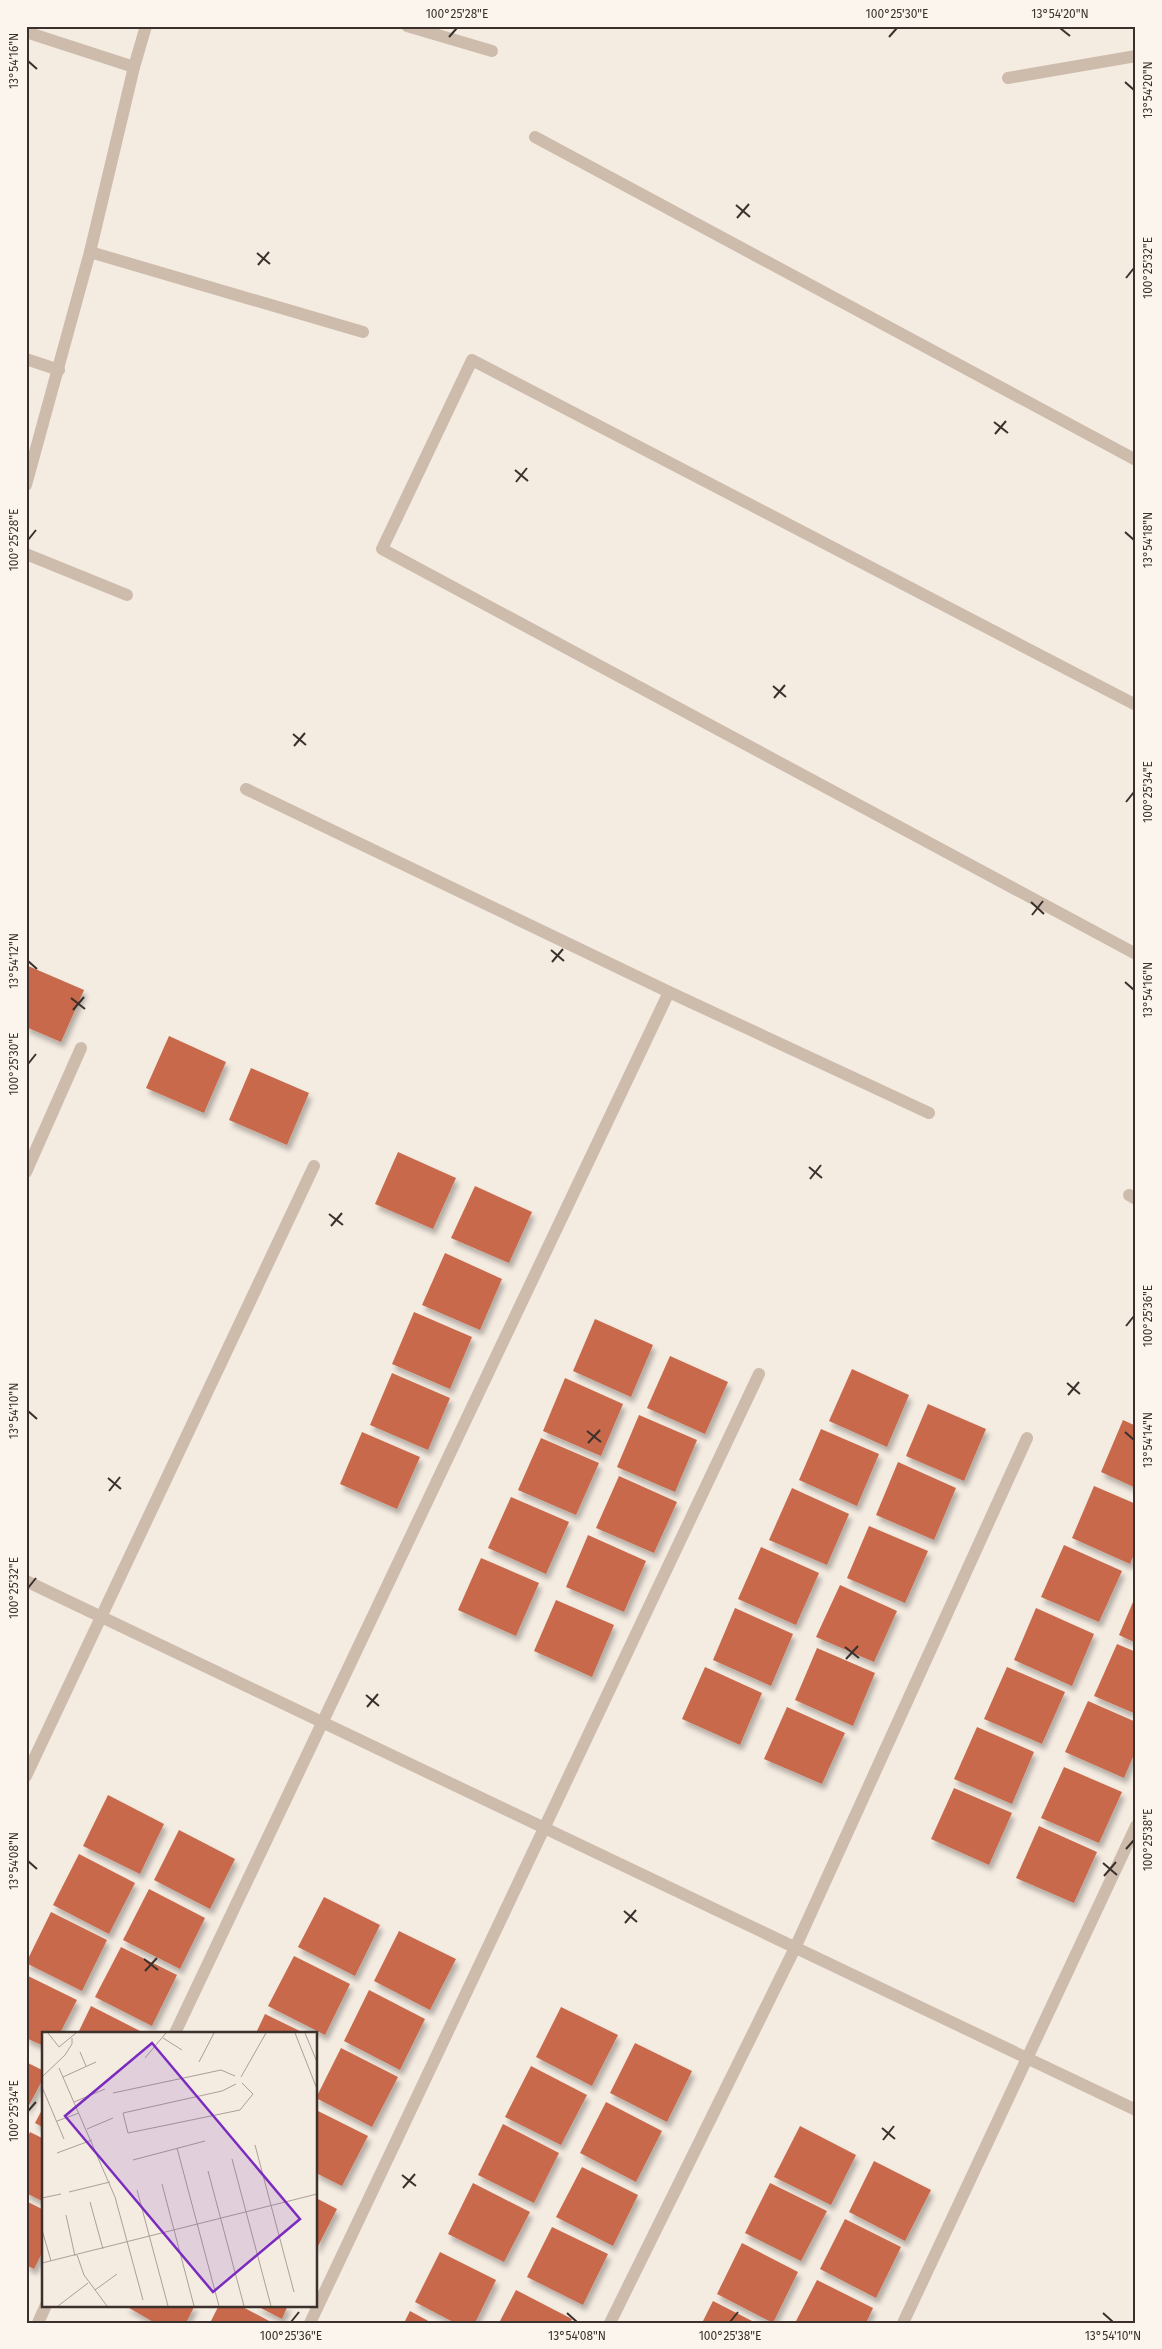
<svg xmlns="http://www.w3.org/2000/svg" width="1162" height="2349" font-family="'Fira Sans',sans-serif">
<defs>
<filter id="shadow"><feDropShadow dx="3" dy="5.5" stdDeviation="2.5" flood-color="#0004"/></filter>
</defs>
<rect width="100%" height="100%" fill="#f4ebe1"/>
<g fill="#c8694b" filter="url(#shadow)">
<polygon points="26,965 84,990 61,1042 26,1027"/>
<polygon points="169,1036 226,1062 204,1113 146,1088"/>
<polygon points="251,1068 309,1093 287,1145 229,1120"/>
<polygon points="398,1152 456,1178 433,1229 375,1204"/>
<polygon points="475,1186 532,1212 509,1263 451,1238"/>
<polygon points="445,1253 502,1279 480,1330 422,1305"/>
<polygon points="414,1312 472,1337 450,1389 392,1364"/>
<polygon points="595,1319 653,1345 631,1397 573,1371"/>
<polygon points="670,1356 728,1382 705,1434 647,1408"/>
<polygon points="852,1369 909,1395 887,1447 829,1421"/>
<polygon points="392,1373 450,1398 428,1450 370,1425"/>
<polygon points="565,1378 623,1404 601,1456 543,1431"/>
<polygon points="928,1404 986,1429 964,1481 906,1456"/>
<polygon points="639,1415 697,1440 675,1492 617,1467"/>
<polygon points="1123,1420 1136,1426 1136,1488 1101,1472"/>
<polygon points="821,1429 879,1454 857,1506 799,1480"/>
<polygon points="362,1432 420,1457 397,1509 340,1484"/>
<polygon points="541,1438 599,1463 576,1515 518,1490"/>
<polygon points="898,1462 956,1488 934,1540 876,1515"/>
<polygon points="619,1476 677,1502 654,1553 596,1528"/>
<polygon points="1094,1486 1136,1504 1136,1550 1130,1564 1072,1538"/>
<polygon points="792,1488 849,1514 827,1565 769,1540"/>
<polygon points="511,1497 569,1522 546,1574 488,1548"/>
<polygon points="869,1526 928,1551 905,1603 847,1578"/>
<polygon points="588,1535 646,1561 624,1612 566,1587"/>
<polygon points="1064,1545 1122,1571 1099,1622 1041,1597"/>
<polygon points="761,1547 819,1573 796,1625 738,1599"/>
<polygon points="481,1558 539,1583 516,1636 458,1610"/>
<polygon points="840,1585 897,1611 874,1662 816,1637"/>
<polygon points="1136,1595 1136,1643 1119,1635"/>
<polygon points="556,1600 614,1625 592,1677 534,1651"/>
<polygon points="735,1608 793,1634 771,1686 713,1660"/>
<polygon points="1036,1608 1094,1634 1072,1686 1014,1660"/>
<polygon points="1117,1644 1136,1652 1136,1714 1094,1696"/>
<polygon points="817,1648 875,1673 853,1726 795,1700"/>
<polygon points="705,1667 762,1693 740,1745 682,1719"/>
<polygon points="1007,1667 1065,1692 1042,1744 984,1719"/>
<polygon points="1088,1701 1136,1722 1136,1750 1124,1778 1065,1752"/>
<polygon points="787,1707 845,1733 822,1784 764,1759"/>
<polygon points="977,1727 1034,1752 1012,1804 954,1779"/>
<polygon points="1064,1767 1122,1792 1099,1843 1041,1818"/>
<polygon points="954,1788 1012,1813 989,1865 931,1839"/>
<polygon points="108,1795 164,1824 140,1874 83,1846"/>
<polygon points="1039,1826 1097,1852 1074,1903 1016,1878"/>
<polygon points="179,1830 235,1859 210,1909 154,1880"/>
<polygon points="79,1854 135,1883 109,1934 53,1905"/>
<polygon points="149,1889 205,1918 180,1969 123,1940"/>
<polygon points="324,1897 380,1925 355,1976 298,1947"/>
<polygon points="51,1912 107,1940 82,1991 26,1963"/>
<polygon points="399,1931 456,1959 430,2010 374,1981"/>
<polygon points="121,1947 177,1975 152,2026 95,1997"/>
<polygon points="294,1956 350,1984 325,2035 268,2006"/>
<polygon points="26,1975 77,2000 60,2033 44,2033 44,2046 26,2038"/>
<polygon points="369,1990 425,2019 400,2070 344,2041"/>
<polygon points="91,2006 144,2033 78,2033"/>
<polygon points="561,2007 618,2035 592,2086 536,2057"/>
<polygon points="265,2014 304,2033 256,2033"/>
<polygon points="635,2043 692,2071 667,2122 610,2093"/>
<polygon points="341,2048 398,2077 372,2127 316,2098"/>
<polygon points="26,2062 44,2071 44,2077 26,2111"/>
<polygon points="531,2066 587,2095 561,2145 505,2117"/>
<polygon points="606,2102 662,2131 636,2182 580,2153"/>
<polygon points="44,2106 44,2128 35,2123"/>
<polygon points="316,2110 368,2136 342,2186 316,2173"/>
<polygon points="503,2124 559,2153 534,2203 478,2175"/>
<polygon points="800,2126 856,2155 831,2205 774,2177"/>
<polygon points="30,2132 44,2139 44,2202 26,2193 26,2141"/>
<polygon points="874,2161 931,2190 905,2241 849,2212"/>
<polygon points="582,2167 638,2195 613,2246 556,2217"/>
<polygon points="473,2183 530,2212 504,2262 448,2234"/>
<polygon points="770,2183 827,2211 801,2261 745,2233"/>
<polygon points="316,2198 337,2209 316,2250"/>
<polygon points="26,2201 44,2210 44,2249 34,2269 26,2265"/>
<polygon points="845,2219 901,2247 876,2298 820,2269"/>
<polygon points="552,2227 608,2254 583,2305 527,2277"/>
<polygon points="742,2243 798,2272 773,2323 717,2294"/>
<polygon points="440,2252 496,2280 475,2323 455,2323 415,2302"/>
<polygon points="817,2280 873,2308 866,2323 795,2323"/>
<polygon points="516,2290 572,2319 570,2323 499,2323"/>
<polygon points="713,2301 756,2323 702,2323"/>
<polygon points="124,2305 195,2305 186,2323 155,2323"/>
<polygon points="219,2305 239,2305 273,2323 210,2323"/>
<polygon points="255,2305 288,2305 282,2319"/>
<polygon points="410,2311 432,2323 404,2323"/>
</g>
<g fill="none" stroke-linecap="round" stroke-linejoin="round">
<g stroke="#cdbbac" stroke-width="12">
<polyline points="407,26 492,51"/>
<polyline points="26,32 134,67"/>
<polyline points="1008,78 1136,56"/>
<polyline points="535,137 1136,460"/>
<polyline points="90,252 363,332"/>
<polyline points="26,359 59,370"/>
<polyline points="26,485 90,252 134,67 146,26"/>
<polyline points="26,554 127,595"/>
<polyline points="1136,705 472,360 382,549 1136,954"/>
<polyline points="246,789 669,992 929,1113"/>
<polyline points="26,1172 81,1048"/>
<polyline points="1129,1195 1136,1199"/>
<polyline points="26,1581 1136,2110"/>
<polyline points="26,1776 314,1166"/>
<polyline points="175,2033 669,992"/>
<polyline points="38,2323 46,2305"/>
<polyline points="310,2323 759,1374"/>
<polyline points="610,2323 795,1948 1027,1438"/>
<polyline points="903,2323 1136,1826"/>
</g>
</g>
<path fill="none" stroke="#3b302b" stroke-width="2" d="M 1060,28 L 1070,36M 449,37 L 457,28M 889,37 L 897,28M 28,61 L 37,69M 1125,82 L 1134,90M 736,205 L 750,217M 737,218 L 749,204M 257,253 L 270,264M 258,265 L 269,252M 1126,278 L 1134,268M 994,422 L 1008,433M 995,434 L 1006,421M 515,470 L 528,481M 516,482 L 527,468M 1125,532 L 1134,540M 28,540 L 36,530M 773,686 L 786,697M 774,698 L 785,685M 293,734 L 306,745M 294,746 L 305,733M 1126,802 L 1134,792M 1031,902 L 1044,914M 1032,915 L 1043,901M 551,950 L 564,961M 28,961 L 37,969M 552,962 L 563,949M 1125,982 L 1134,990M 71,998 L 85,1009M 73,1010 L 84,997M 28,1064 L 36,1054M 809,1167 L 822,1178M 810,1179 L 821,1165M 329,1214 L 343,1225M 331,1226 L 342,1213M 1126,1326 L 1134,1316M 1067,1383 L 1080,1394M 1068,1395 L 1079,1382M 28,1411 L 37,1419M 587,1431 L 601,1442M 1125,1432 L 1134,1440M 588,1443 L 600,1430M 108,1478 L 121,1489M 109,1491 L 120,1477M 28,1588 L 36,1578M 845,1647 L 859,1658M 846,1659 L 858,1646M 366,1695 L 379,1706M 367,1707 L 378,1694M 1126,1849 L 1134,1840M 28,1861 L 37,1869M 1103,1863 L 1117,1875M 1104,1876 L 1116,1862M 624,1911 L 637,1922M 625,1923 L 636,1910M 144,1959 L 158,1970M 145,1971 L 157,1958M 28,2111 L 36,2102M 882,2128 L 895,2139M 883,2140 L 894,2126M 402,2175 L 416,2186M 403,2188 L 415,2174M 567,2313 L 577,2322M 1103,2313 L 1113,2322M 291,2322 L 299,2312M 730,2322 L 738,2312"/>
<g transform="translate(42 2032)">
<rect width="275" height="275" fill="#f4ebe1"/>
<path fill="none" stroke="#aaa098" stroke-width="1" d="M 6,1 L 17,15 L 34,1M 253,1 L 275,57M 263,1 L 275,30M 121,6 L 140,18M 38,20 L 44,34M 103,26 L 124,1M 157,30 L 172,1M 17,36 L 73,165 L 101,268M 0,45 L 23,23 L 30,12 L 30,6M 21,45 L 54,30M 199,45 L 224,1M 194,52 L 180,59 L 81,81 L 86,101 L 198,78 L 211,62 L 200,51M 0,55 L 22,107M 71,61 L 179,38 L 193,44M 32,70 L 63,57M 15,89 L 37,81M 45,97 L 71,86M 213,113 L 252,260M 135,116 L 177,274M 15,121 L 50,108M 190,127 L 229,274M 91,128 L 163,109M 166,139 L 202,274M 120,152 L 152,274M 95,158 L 126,274M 27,160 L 68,150M 0,166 L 19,162M 48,170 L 61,217M 24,183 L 33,224M 0,198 L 9,229M 35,223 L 42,243 L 65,274M 0,231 L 275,162M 53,258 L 75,242M 16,274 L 46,251"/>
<path fill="#7b2cbf" fill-opacity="0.15" stroke="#7b2cbf" stroke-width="2.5" d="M 110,11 L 258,187 L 171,260 L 23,84 Z"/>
<rect width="275" height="275" fill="none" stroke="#3b302b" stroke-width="2.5"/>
</g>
<rect width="1162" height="2349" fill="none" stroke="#fbf5ee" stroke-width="55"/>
<rect x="28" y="28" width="1106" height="2294" fill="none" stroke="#3b302b" stroke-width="2"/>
<g font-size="12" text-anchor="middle" fill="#3b302b">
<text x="457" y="18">100°25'28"E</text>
<text x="897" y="18">100°25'30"E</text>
<text x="1060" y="18">13°54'20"N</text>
<text transform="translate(14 61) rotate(-90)" y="4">13°54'16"N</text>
<text transform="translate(1148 90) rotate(-90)" y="4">13°54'20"N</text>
<text transform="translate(1148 268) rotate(-90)" y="4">100°25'32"E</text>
<text transform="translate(1148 540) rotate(-90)" y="4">13°54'18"N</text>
<text transform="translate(14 540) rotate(-90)" y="4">100°25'28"E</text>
<text transform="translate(1148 792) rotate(-90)" y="4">100°25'34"E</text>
<text transform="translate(14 961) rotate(-90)" y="4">13°54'12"N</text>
<text transform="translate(1148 990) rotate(-90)" y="4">13°54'16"N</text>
<text transform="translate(14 1064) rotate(-90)" y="4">100°25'30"E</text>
<text transform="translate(1148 1316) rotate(-90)" y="4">100°25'36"E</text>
<text transform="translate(14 1411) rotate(-90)" y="4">13°54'10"N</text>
<text transform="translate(1148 1440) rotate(-90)" y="4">13°54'14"N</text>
<text transform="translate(14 1588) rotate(-90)" y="4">100°25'32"E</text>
<text transform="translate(1148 1840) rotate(-90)" y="4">100°25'38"E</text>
<text transform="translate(14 1861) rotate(-90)" y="4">13°54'08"N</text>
<text transform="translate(14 2111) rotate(-90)" y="4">100°25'34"E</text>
<text x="291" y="2340">100°25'36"E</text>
<text x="577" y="2340">13°54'08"N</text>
<text x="730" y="2340">100°25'38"E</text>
<text x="1113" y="2340">13°54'10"N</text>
</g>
</svg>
